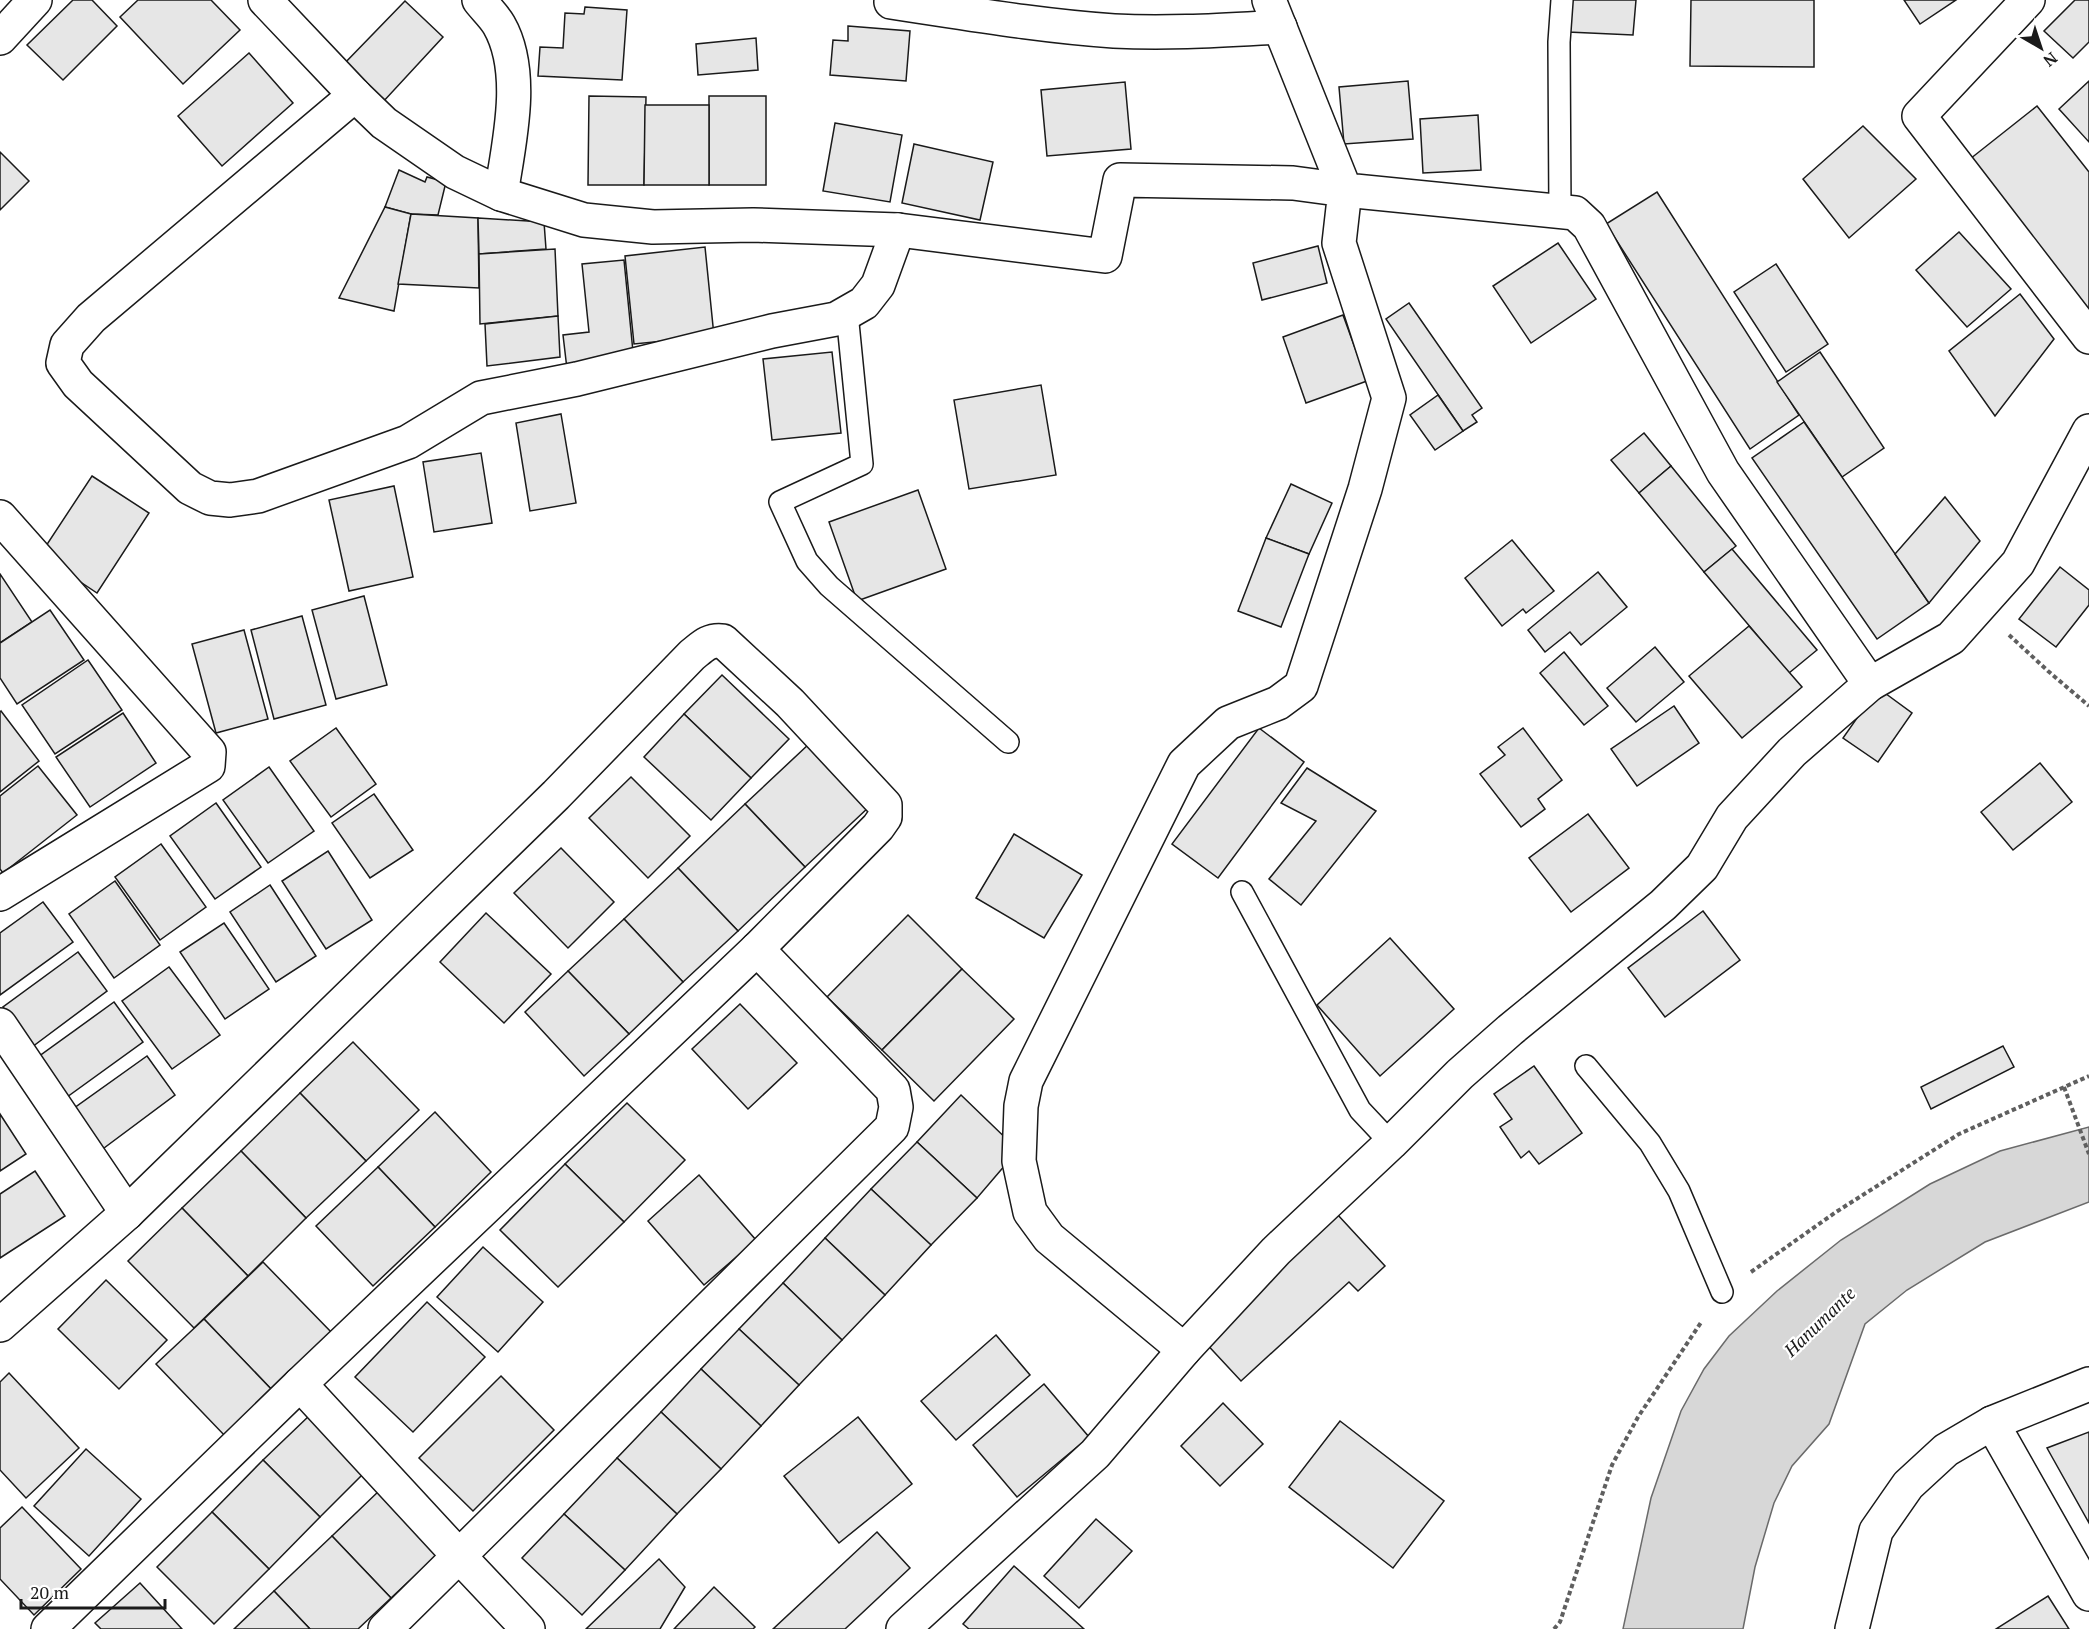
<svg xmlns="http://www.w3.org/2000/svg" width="2089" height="1629" font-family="'PT Serif',serif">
<rect width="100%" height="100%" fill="#fff"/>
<polygon fill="#d7d7d7" stroke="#6a6a6a" stroke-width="1.5" points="2089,1127 2089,1202 1985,1242 1907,1290 1865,1324 1829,1424 1792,1466 1774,1503 1755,1567 1743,1629 1623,1629 1651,1498 1681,1411 1704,1369 1729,1336 1777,1291 1841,1240 1930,1184 2000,1151"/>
<g fill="#e6e6e6" stroke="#1a1a1a" stroke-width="1.5">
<polygon points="73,0 92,0 117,26 63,80 27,45"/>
<polygon points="138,0 211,0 240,30 183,84 120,17"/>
<polygon points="1571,0 1636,0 1633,35 1568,32"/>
<polygon points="1691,0 1814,0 1814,67 1690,66"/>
<polygon points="1904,0 1956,0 1920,24"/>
<polygon points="2075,0 2089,0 2089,42 2073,58 2044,31"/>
<polygon points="405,1 443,37 382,103 342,66"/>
<polygon points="585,7 627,10 622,80 538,76 540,47 563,48 565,13 584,14"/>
<polygon points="848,26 910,31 906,81 830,75 833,40 848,41"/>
<polygon points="756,38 758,70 698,75 696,44"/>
<polygon points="249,53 293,103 222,166 178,116"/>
<polygon points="1408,81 1413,139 1344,144 1339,87"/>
<polygon points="2089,81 2089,142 2059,109"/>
<polygon points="1125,82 1131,149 1047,156 1041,90"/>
<polygon points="589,96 646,97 644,185 588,185"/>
<rect x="709" y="96" width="57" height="89"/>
<polygon points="645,105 709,105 709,185 644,185"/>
<polygon points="2037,106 2089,172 2089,310 1970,159"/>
<polygon points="1478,115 1481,170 1423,173 1420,119"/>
<polygon points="835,123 902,135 890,202 823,191"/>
<polygon points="1863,126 1916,179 1849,238 1803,179"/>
<polygon points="914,144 993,162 980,220 902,203"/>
<polygon points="0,152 29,181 0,210"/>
<polygon points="399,170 425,182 427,177 446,182 438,215 411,214 385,207"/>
<polygon points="1657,192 1799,415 1750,449 1606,224"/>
<polygon points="385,207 411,214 394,311 339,298"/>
<polygon points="411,214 478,218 479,288 398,284"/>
<polygon points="478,218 544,222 546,249 479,254"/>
<polygon points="1959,232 2011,289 1967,327 1916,270"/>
<polygon points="1558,243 1596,299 1531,343 1493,286"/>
<polygon points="1318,246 1327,283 1262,300 1253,263"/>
<polygon points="705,247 714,336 634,344 625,256"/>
<polygon points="555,249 558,316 480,324 479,254"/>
<polygon points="624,260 634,362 567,369 563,335 589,332 582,264"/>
<polygon points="1776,264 1828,344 1786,372 1734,292"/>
<polygon points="2020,294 2054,339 1995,416 1949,351"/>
<polygon points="1409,303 1482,408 1472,415 1477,422 1463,431 1386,319"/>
<polygon points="1343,315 1367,381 1306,403 1283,337"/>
<polygon points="558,316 560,357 487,366 485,324"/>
<polygon points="832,352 841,433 772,440 763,359"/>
<polygon points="1820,352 1884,448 1842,477 1777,382"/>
<polygon points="1041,385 1056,475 969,489 954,400"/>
<polygon points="1438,395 1463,431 1435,450 1410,415"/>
<polygon points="561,414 576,503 530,511 516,423"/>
<polygon points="1804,422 1929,603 1877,639 1752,458"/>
<polygon points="1644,433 1671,466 1639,493 1611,460"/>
<polygon points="481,453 492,523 434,532 423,462"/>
<polygon points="1671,466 1736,546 1704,572 1639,493"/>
<polygon points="92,476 149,513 97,593 40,555"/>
<polygon points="1291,484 1332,503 1309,554 1266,538"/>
<polygon points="394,486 413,577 349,591 329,500"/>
<polygon points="918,490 946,569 857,601 829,522"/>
<polygon points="1945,497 1980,541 1929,603 1895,554"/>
<polygon points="1266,538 1309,554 1281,627 1238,611"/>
<polygon points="1512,540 1554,591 1526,613 1523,609 1502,626 1465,578"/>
<polygon points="1732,549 1817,650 1789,673 1704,572"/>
<polygon points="2060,567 2089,590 2089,605 2056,647 2019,619"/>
<polygon points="1598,572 1627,607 1581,645 1570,632 1545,652 1528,630"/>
<polygon points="0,574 32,622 0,643"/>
<polygon points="364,596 387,685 336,699 312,610"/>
<polygon points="50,610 84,660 17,704 0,678 0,643"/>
<polygon points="302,616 326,705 274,719 251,630"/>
<polygon points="1749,626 1802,687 1742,738 1689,676"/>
<polygon points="244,630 268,719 216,733 192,644"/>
<polygon points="1655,647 1684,682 1636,722 1607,688"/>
<polygon points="1564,652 1608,706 1584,725 1540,673"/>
<polygon points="88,660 122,710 55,754 22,705"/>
<polygon points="722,675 789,739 751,778 684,714"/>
<polygon points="1878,688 1912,713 1878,762 1843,738"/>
<polygon points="1674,706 1699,743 1637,786 1611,749"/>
<polygon points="1,711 39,761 0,792 0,712"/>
<polygon points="123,713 156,763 90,807 56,757"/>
<polygon points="684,714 751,778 711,820 644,757"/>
<polygon points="336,728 376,784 331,817 290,761"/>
<polygon points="1259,728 1304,762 1218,878 1172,844"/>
<polygon points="1523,728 1562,780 1538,799 1545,809 1521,827 1480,774 1505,755 1498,747"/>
<polygon points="810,743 870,806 805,867 745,804"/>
<polygon points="2040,763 2072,802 2013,850 1981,812"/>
<polygon points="38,766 77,815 3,873 0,869 0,796"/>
<polygon points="269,767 314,831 268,863 223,800"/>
<polygon points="1307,768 1376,811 1301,905 1269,879 1316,821 1281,803"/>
<polygon points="631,777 690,836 648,878 589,818"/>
<polygon points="374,794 413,850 370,878 332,823"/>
<polygon points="216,803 261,867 215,899 170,836"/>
<polygon points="745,804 805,867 738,931 678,868"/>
<polygon points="1588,814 1629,868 1571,912 1529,858"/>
<polygon points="1014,834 1082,875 1044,938 976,898"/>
<polygon points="161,844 206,907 160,940 115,877"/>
<polygon points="561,848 614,902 568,948 514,893"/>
<polygon points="328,851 372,920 326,949 282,881"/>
<polygon points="678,868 738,931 683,982 624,919"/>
<polygon points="115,881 160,945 114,978 69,914"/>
<polygon points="270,885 316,956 276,982 230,912"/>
<polygon points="43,902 73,942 0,995 0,933"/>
<polygon points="1703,911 1740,960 1665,1017 1628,968"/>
<polygon points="486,913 551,974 504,1023 440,962"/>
<polygon points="908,915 962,969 882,1050 827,997"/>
<polygon points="624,919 683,982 629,1034 568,971"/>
<polygon points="224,923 269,989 225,1019 180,952"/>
<polygon points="1390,938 1454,1009 1380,1076 1317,1005"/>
<polygon points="78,952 107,991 32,1047 3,1007"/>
<polygon points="169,967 220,1035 172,1069 122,1001"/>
<polygon points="962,969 1014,1019 934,1101 882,1050"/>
<polygon points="568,971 629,1034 584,1076 525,1012"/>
<polygon points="114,1002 143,1042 67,1097 38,1057"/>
<polygon points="740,1004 797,1063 748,1109 692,1049"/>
<polygon points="353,1042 419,1110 366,1161 300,1093"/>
<polygon points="2003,1046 2014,1067 1931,1109 1921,1087"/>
<polygon points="147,1056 175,1095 100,1151 70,1111"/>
<polygon points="1534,1066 1582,1133 1539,1164 1529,1151 1521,1158 1500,1127 1512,1119 1494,1094"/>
<polygon points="300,1093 366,1161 306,1218 241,1151"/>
<polygon points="961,1095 1018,1150 977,1198 917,1142"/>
<polygon points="627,1103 685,1160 624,1222 565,1164"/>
<polygon points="435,1112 491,1172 435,1227 378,1167"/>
<polygon points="0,1114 26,1154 0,1171"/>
<polygon points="917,1142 977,1198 931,1245 871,1189"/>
<polygon points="241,1151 306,1218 248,1276 182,1208"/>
<polygon points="565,1164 624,1222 558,1287 500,1230"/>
<polygon points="378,1167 435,1227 373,1286 316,1226"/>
<polygon points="35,1171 65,1216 0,1258 0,1194"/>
<polygon points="699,1175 756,1240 704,1285 648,1221"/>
<polygon points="871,1189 931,1245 885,1295 825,1238"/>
<polygon points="182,1208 248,1276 194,1328 128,1261"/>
<polygon points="1337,1214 1385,1266 1358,1291 1349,1282 1241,1381 1202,1339"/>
<polygon points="825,1238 885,1295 842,1340 783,1283"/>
<polygon points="483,1247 543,1302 498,1352 437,1297"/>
<polygon points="263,1262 333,1334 273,1391 204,1319"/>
<polygon points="106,1280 167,1340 119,1389 58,1329"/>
<polygon points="783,1283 842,1340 799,1385 739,1329"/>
<polygon points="427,1302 485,1357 413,1432 355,1377"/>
<polygon points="204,1319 273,1391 226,1437 156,1364"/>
<polygon points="739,1329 799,1385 761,1426 701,1369"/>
<polygon points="996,1335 1030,1375 956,1440 921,1401"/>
<polygon points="701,1369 761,1426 721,1469 661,1412"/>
<polygon points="9,1373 79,1448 26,1498 0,1470 0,1382"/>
<polygon points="501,1376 554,1430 473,1511 419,1458"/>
<polygon points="1044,1384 1089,1437 1017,1497 973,1445"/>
<polygon points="1223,1403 1263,1444 1220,1486 1181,1446"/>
<polygon points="661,1412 721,1469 677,1514 617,1458"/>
<polygon points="311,1414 367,1470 320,1517 263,1460"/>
<polygon points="858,1417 912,1484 839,1543 784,1476"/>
<polygon points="1340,1421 1444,1501 1393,1568 1289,1487"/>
<polygon points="2089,1432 2089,1523 2047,1448"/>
<polygon points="86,1449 141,1499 89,1556 34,1506"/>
<polygon points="617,1458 677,1514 625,1570 564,1514"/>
<polygon points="263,1460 320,1517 269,1569 212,1512"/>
<polygon points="381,1489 440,1552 391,1598 332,1536"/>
<polygon points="22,1507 81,1569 34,1615 0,1579 0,1528"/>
<polygon points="212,1512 269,1569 214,1624 157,1567"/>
<polygon points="564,1514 625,1570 582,1615 522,1558"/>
<polygon points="1096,1519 1132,1551 1079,1608 1044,1576"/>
<polygon points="877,1532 910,1568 845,1629 773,1629"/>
<polygon points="332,1536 391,1598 358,1629 310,1629 274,1591"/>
<polygon points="659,1559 685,1587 660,1629 586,1629"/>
<polygon points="1014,1566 1084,1629 969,1629 963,1624"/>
<polygon points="140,1583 182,1629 101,1629 95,1623"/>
<polygon points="714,1587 755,1627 753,1629 674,1629"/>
<polygon points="274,1591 310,1629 234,1629"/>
<polygon points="2048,1596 2069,1629 1996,1629"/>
</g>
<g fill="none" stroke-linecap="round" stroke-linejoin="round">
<defs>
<g id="service">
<polyline points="1560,213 1559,42 1562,0"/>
<polyline points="847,313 862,464 780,502 807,561 829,586 1008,742"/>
<polyline points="1242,892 1360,1110 1391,1143"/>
<polyline points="1586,1066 1650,1143 1679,1191 1722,1292"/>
</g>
<g id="minor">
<polyline points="265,0 355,95 384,123 455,172 501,194 584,220 653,227 753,225 898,230 1105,256 1120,180 1293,183 1345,190 1339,243 1389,398 1365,489 1301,686 1278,703 1228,723 1184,764 1026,1081 1021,1106 1019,1161 1030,1212 1049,1238 1184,1350"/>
<path d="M 479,0 C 485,8 494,16 499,25 C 526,72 509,143 501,194"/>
<polyline points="1269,0 1345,190 1575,213 1589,226 1723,472 1870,684"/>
<polyline points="2028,0 1919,116 2089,337"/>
<path d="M 891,2 C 965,13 1040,26 1114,31 C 1169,34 1225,30 1280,27"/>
<polyline points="0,38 35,0"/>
<polyline points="355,95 91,318 67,345 63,363 78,384 190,488 210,498 230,500 258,496 408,442 481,398 577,379 772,331 836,319 864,303 878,285 898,230"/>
<polyline points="0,517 209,752 208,766 0,894"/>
<polygon points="757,949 893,1090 896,1107 892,1127 459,1556 300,1384"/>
<polyline points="0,1025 127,1213"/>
<path d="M 0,1325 L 127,1213 L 556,795 L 692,655 C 702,647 709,639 723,641 L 790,703 L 885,805 L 885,817 L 878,827 L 757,949"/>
<polyline points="1992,1423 2089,1594"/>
<polyline points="48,1629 300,1384"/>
<polyline points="385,1629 459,1556 528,1629"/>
<polyline points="1852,1629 1876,1531 1908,1485 1946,1450 1992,1423 2089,1384"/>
</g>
<polyline id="tertiary" points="903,1629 1095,1454 1184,1350 1276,1251 1391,1143 1460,1074 1510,1030 1663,905 1702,867 1732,817 1792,752 1870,684 1951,638 2018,563 2089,431"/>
</defs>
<use href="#service" stroke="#1a1a1a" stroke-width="24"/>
<use href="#minor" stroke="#1a1a1a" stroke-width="36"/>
<use href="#tertiary" stroke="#1a1a1a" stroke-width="36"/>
<g stroke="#5f5f5f" stroke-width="4" stroke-dasharray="4.5 3" stroke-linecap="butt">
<polyline points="2009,635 2048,671 2089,706"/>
<polyline points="2064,1087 2089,1154"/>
<polyline points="1751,1272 1836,1212 1959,1134 2089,1076"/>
<polyline points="1554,1629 1560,1622 1612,1465 1638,1417 1702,1321"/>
</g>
<use href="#service" stroke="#fff" stroke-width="21"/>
<use href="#minor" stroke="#fff" stroke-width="33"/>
<use href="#tertiary" stroke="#fff" stroke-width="33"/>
</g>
<g text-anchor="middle" stroke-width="4.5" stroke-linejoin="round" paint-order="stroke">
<g font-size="18" font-style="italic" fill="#1a1a1a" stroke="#fff">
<text transform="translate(1820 1322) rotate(-44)" y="6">Hanumante</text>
</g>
</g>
<g transform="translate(2041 48) rotate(141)" stroke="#ffffff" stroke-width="4.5" paint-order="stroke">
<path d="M0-4.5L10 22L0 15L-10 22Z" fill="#1a1a1a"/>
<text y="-9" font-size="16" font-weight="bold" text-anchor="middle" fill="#1a1a1a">N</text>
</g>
<path d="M21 1599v9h144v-9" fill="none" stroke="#1a1a1a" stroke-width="3"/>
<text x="30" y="1599" font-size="18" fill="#1a1a1a" stroke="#ffffff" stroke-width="4.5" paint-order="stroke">20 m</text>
</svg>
